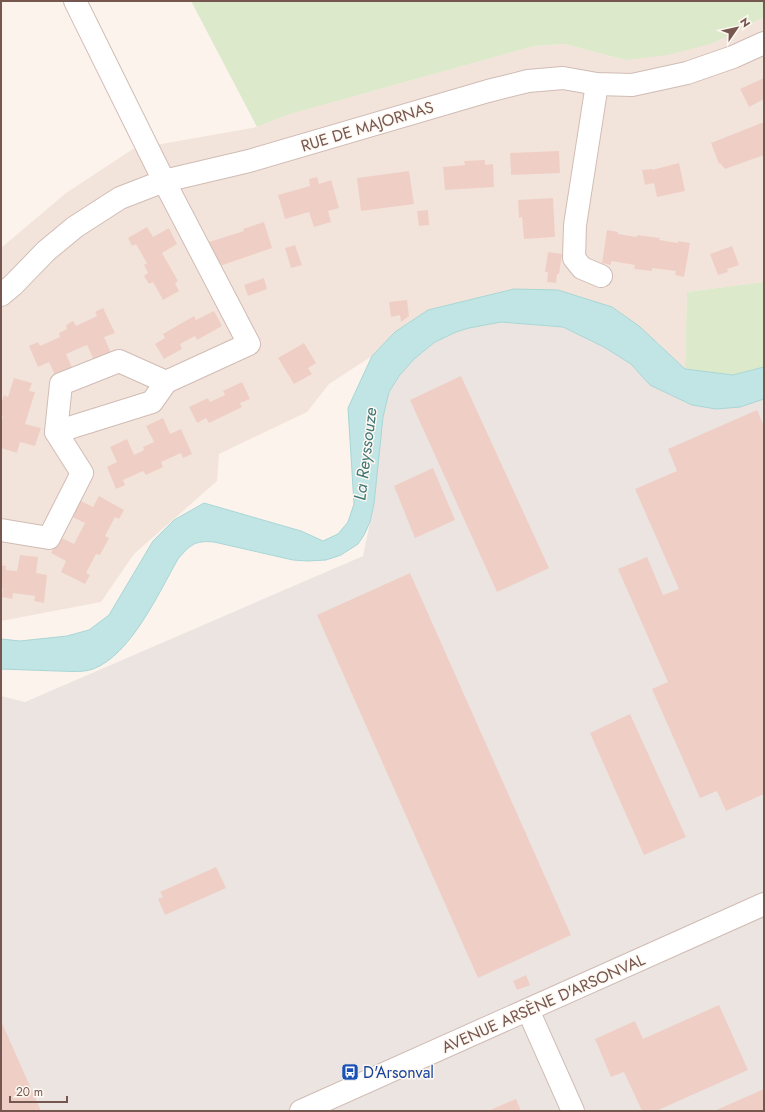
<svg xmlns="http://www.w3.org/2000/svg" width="765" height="1112" font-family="Jost,sans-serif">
<rect width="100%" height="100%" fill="#fcf3ec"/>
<polygon fill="#f3e4db" points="764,17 764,282 687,292 685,369 639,326 612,307 395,332 372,356 329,384 307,412 219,454 217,481 134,554 101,602 1,621 1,248 66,193 133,149 257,127 287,115 534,46 565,44 625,60 714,43"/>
<polygon fill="#ece4e1" points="501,322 563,327 604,347 631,364 650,385 692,405 716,409 740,407 764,399 764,1111 1,1111 1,696 25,702 363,556 374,504 383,417 389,392 399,376 414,359 435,342 456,332 469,328"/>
<g fill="#dce9ca">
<polygon points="191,1 764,1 764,17 714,43 668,55 625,60 565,44 534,46 287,115 257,127"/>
<polygon points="764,282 764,367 733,375 685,369 687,292"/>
</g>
<path fill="#c1e5e4" stroke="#a8d6d5" d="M 514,289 L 558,290 L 612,307 L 639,326 L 685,369 L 733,375 L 764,367 L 764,399 L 740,407 L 716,409 L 692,405 L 650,385 L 631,364 L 604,347 L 563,327 L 501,322 L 469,328 L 456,332 L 435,342 L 414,359 L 399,376 L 389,392 L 383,417 L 374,504 L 370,522 L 364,535 L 358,544 L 341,555 L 326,560 L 307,561 L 293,560 L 214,542 C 195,540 190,545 178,559 C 159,592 131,655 93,669 C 82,673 68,671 56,671 C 38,670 19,670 1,669 L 1,639 L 20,641 L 67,636 L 89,630 L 109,615 L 153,541 L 174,520 L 204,503 L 301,531 L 323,541 L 338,534 L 348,522 L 354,504 L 348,408 L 372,356 L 395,332 L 428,310 Z"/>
<g fill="#efcfc5">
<polygon points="764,78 764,99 749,107 740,89"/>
<polygon points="764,122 764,147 763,147 764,155 725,169 720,163 719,164 711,143"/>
<polygon points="559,151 560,173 511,175 510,153"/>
<polygon points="485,160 485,165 493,164 494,187 445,190 443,167 465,165 464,161"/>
<polygon points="679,163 685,191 657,197 654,183 645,185 642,170 652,169 652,170"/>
<polygon points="409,171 414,204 361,211 357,178"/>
<polygon points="317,177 319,184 331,180 339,208 328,211 331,222 314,227 309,212 285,219 278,195 310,186 309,179"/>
<polygon points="553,198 555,237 524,239 522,217 519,218 518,200"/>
<polygon points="428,210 429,225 419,226 417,211"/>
<polygon points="264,222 272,248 217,267 209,242 244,231 243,229"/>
<polygon points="147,227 153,237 169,228 177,244 162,253 178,281 175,283 179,291 163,300 153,282 149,284 144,276 148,273 144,265 147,263 136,244 132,246 128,238"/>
<polygon points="607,230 618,232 618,234 637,237 637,235 660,238 659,240 678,243 678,241 690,243 684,277 675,275 676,271 652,268 652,271 634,269 635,265 611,261 611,265 602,263"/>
<polygon points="295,245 302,265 291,268 285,248"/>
<polygon points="732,246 739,265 727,269 728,272 718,275 710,254"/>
<polygon points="548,252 562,254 559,274 557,274 556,283 547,282 548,272 545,272"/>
<polygon points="264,278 267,289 248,296 244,285"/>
<polygon points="407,300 409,316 401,322 400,315 391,317 389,302"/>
<polygon points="103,308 115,333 104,337 111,353 94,360 87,345 66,354 73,370 56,377 49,362 38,367 29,346 38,342 40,346 60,337 59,333 67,329 66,325 73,321 76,326 97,316 95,312"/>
<polygon points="214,311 222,326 197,340 195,336 180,344 182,349 164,359 155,344 165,338 163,334 194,316 196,320"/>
<polygon points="304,343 316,363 308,368 312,374 294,384 278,358"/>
<polygon points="461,376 549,568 497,592 410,400"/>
<polygon points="14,378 32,383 29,391 35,392 25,424 41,428 35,446 20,442 17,453 1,448 1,424 3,416 1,415 1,405 4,395 8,397"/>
<polygon points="242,382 250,399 240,403 242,407 209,423 206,418 197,423 189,407 208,398 210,402 225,395 223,391"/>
<polygon points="757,410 764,426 764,794 726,811 717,791 700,798 652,689 668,682 618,569 647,557 663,595 679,589 635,489 677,471 668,449"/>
<polygon points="163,418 170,434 181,429 192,454 183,458 181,453 161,462 163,467 146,475 143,471 123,480 125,485 116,489 107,467 117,462 110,447 127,439 134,455 144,450 143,447 154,442 146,426"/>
<polygon points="433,468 455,520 415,538 394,486"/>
<polygon points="99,496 124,510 119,519 115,517 105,536 109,538 100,555 96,554 86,573 90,575 85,584 61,572 66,561 51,553 60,537 74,544 85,523 70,516 79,500 93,507"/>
<polygon points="20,555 38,557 36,573 47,575 44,603 34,601 35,596 13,593 12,599 2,597 3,588 1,588 1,565 6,566 6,570 17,571"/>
<polygon points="410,573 571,935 478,978 317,615"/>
<polygon points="630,714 686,837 644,855 590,733"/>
<polygon points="216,867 226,888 165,915 158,899 163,897 160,892"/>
<polygon points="526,975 530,985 517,990 513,981"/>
<polygon points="719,1005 748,1070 656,1111 642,1111 624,1072 611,1077 595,1039 635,1021 643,1039"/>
<polygon points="1,1021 41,1111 1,1111"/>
<polygon points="764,1089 764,1111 714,1111"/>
<polygon points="516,1099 521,1111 488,1111"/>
</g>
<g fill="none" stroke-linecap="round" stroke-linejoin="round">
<defs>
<g id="minor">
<polyline points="597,84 575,225 574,258 582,268 601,276"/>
<polyline points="1,295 13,285 46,251 75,227 120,198 164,181 249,161 488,91 528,81 563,78 597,84 632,85 687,73 733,57 764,43"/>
<polyline points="56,432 152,402 166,382"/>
<polyline points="1,530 49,538 82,473 56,432 61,384 119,361 166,382 249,344 164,181 75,1"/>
<polyline points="528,1010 573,1111"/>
<polyline points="301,1111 764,904"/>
</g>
</defs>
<use href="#minor" stroke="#d0bcb4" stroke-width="24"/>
<use href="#minor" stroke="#fff" stroke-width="22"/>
</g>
<defs>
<symbol id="bus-square" viewBox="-11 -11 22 22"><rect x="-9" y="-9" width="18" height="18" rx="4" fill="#1a4fb4" stroke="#fef8f2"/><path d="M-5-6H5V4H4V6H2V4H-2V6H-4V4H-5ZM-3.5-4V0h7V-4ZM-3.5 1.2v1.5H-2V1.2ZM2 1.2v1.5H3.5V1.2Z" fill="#fff"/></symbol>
</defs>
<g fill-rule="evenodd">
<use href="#bus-square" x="340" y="1062" width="20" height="20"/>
</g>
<g text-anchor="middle" stroke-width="3" stroke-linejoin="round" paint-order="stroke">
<g font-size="16" fill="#765750" stroke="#fef8f2">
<text transform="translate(367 126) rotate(-17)" y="6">RUE DE MAJORNAS</text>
<text transform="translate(543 1003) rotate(-24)" y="6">AVENUE ARSÈNE D'ARSONVAL</text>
</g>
<g font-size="16" fill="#164399" stroke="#fef8f2" text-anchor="start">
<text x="363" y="1078">D'Arsonval</text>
</g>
<g font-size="17" font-style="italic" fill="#437979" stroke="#fef8f2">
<text transform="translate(365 454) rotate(-83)" y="6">La Reyssouze</text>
</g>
</g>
<rect width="765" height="1112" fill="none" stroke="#765750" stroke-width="4"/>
<g transform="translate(737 28) rotate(56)" stroke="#fef8f2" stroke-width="3" paint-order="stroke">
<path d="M0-3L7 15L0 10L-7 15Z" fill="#765750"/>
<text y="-6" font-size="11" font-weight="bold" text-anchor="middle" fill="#765750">N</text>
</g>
<path d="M10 1096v6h57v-6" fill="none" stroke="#765750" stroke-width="2"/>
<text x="16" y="1096" font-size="12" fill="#765750" stroke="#fef8f2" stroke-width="3" paint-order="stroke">20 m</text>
</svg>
